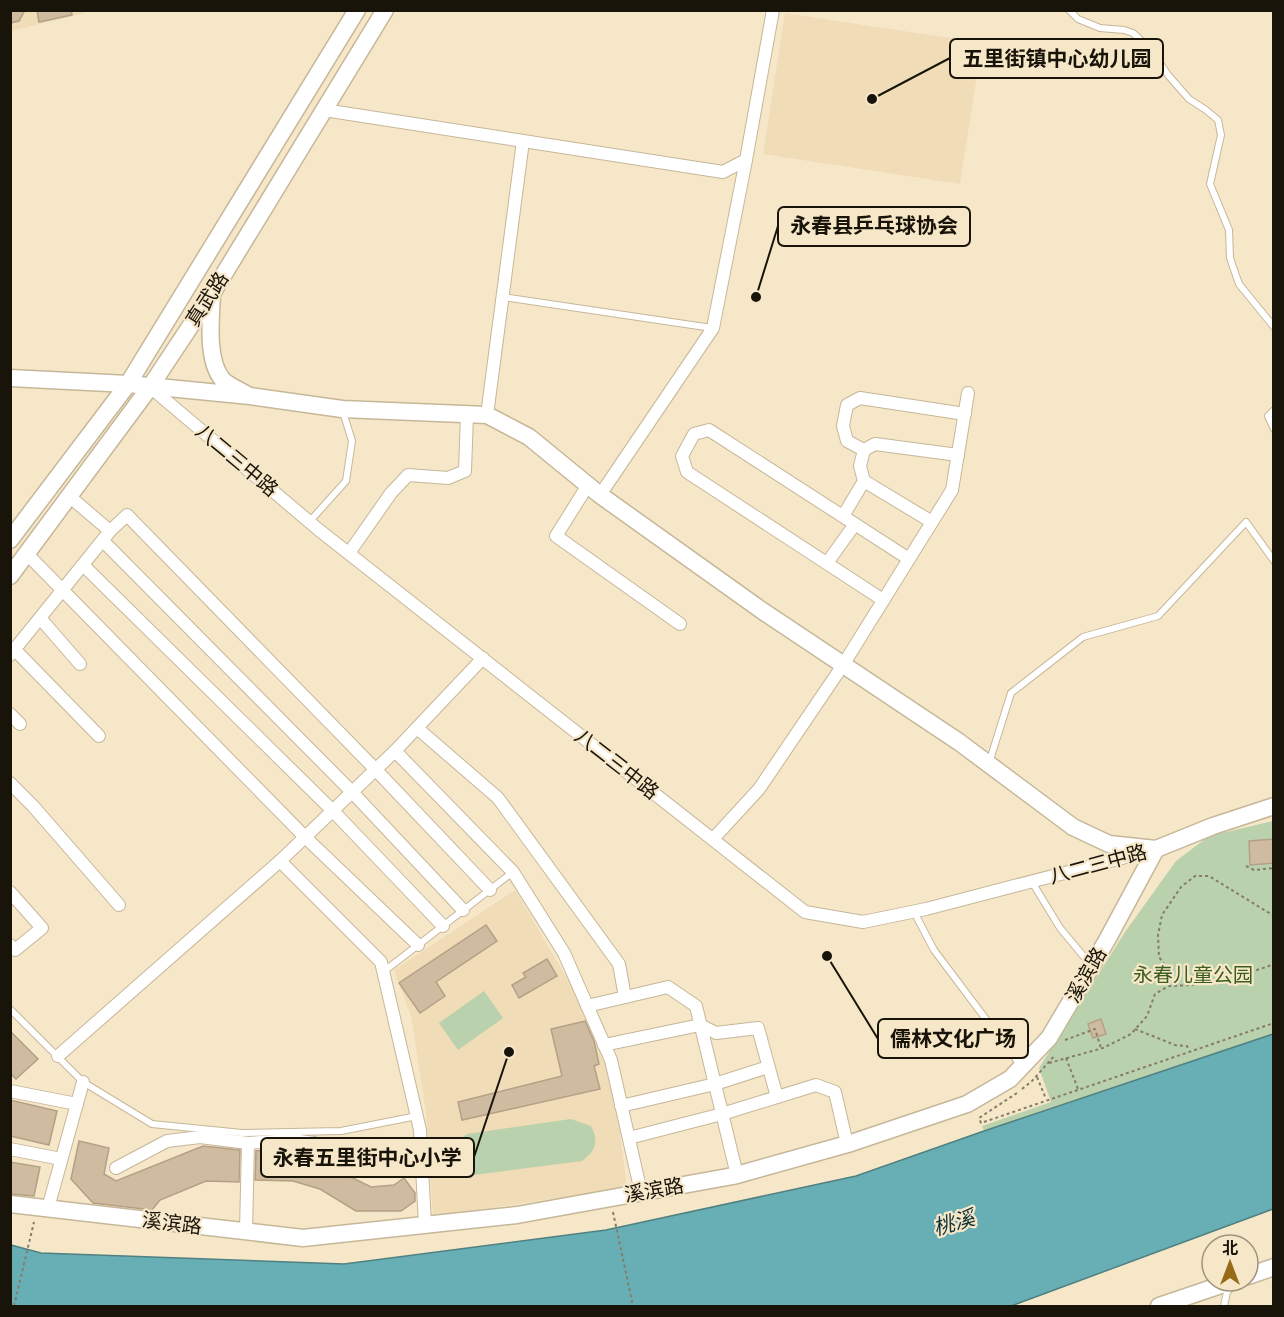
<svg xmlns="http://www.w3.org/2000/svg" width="1284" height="1317" font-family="'Nunito Sans','Noto Sans SC',sans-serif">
<rect width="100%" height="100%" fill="#f7e7c9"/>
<g fill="#f0dcb7">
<polygon points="85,10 85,13 11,31 10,11"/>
<polygon points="785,13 982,43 960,184 763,154"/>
<polygon points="515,890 588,1014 614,1087 627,1188 433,1216 426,1112 411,1016 394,970"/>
</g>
<g fill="#b9d1ac">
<polygon points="1273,821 1273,1034 984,1131 982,1126 1051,1102 1039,1068 1125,932 1176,861 1209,836"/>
<polygon points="484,991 503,1018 458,1050 439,1023"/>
<path d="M 571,1119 L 591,1126 C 599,1141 596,1151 582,1161 L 474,1175 C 450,1169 444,1149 467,1134 Z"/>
</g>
<polygon fill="#67afb5" stroke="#508081" stroke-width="1.5" points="1273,1034 1273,1209 1011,1306 11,1306 11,1245 41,1253 344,1264 606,1230 856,1176 984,1131"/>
<g fill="#cfbca0" stroke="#b3a086" stroke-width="1.5">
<polygon points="10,10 25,10 19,21 10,23"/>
<polygon points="37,10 71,10 72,15 39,22"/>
<polygon points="1274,839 1274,863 1250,865 1249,841"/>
<polygon points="486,925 497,941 436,982 445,996 420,1013 399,983"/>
<polygon points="547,959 557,976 519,998 512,985 526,977 523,973"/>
<polygon points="1101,1019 1106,1034 1093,1038 1088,1024"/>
<polygon points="585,1021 594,1041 599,1064 594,1066 600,1089 462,1120 458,1102 562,1076 551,1029"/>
<polygon points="10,1031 38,1059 16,1079 10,1073"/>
<polygon points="10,1100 57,1111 49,1145 10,1136"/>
<polygon points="79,1141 109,1148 104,1174 116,1181 203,1146 240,1150 239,1182 206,1181 160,1200 152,1210 93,1203 71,1179"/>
<polygon points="292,1148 371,1187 394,1185 404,1178 415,1193 415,1201 401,1211 356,1211 320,1189 293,1181 255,1180 256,1151"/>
<polygon points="10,1162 40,1167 34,1196 10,1194"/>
</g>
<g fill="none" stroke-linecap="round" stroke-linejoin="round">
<defs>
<g id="lane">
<polyline points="1069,10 1078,19 1100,28 1124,30 1133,33 1151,50 1168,75 1189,99 1206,110 1218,120 1221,135 1210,184 1229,230 1230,258 1239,284 1274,327"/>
<polyline points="503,297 712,328"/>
<polyline points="1274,410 1268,416 1274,429"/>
<polyline points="310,521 346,481 352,441 343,412"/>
<polyline points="989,763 1011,693 1083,637 1158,616 1246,522 1274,561"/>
<polyline points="1032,882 1060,928 1090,964"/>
<polyline points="914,912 934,950 1021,1066"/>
<polyline points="383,972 513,872"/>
<polyline points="10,1009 83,1082 152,1124 242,1133 341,1131 417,1116"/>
<polyline points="1224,1306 1227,1292 1233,1286"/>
</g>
<g id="street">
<polyline points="324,110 723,172 746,160 773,10"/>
<polyline points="150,387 319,530 805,912 863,922 926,909 1149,851"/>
<polyline points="487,415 523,141"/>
<polyline points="864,450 847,441 843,426 847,405 860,398 965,414"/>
<polyline points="864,481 932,522"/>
<polyline points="588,485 556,536 680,624"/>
<polyline points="600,495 713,328 746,160"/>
<polyline points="843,516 864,481 860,466 864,450 875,444 958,455"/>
<polyline points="110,531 127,515 376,770 490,890"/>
<polyline points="103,541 352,792 463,910"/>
<polyline points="349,553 391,493 408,475 448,478 465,471 467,414"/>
<polyline points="27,554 305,837 418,945"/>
<polyline points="827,563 855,524"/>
<polyline points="83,565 333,811 443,926"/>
<polyline points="883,600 687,472 682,456 694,434 709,430 909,559"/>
<polyline points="40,618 80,664"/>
<polyline points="15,650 99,736"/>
<polyline points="10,655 110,531 69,496"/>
<polyline points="10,714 20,724"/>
<polyline points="417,728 498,798 619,964 625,997"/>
<polyline points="395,751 513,872 564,953 611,1060 641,1192"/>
<polyline points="10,783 33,806 119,905"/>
<polyline points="713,839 759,789 843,665 952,490 968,393"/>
<polyline points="280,861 381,962 420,1130 425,1224"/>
<polyline points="10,892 42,928 15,950 10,945"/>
<polyline points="587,1006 668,987 696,1006 737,1175"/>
<polyline points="604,1045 700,1025 716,1033 758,1028 777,1097"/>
<polyline points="58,1056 280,861 395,751 483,658"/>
<polyline points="10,1091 77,1104"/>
<polyline points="621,1106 715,1084 768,1067"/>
<polyline points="629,1138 722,1114 816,1085 835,1092 847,1144"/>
<polyline points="10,1149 61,1159"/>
<polyline points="116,1168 167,1141 200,1137 248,1143 292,1140 314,1143 354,1163 421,1159"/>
<polyline points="48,1208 83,1082"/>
<polyline points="246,1231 248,1143"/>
</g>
<g id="secondary">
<path d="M 212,294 C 211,318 206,359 222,379 C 227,385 239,390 246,394"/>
<polyline points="10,378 128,384 250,396 342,409 487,415 529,437 600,495 764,612 959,742 1073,827 1109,844 1156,849 1213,826 1274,806"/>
<polyline points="10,540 128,384 357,10"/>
<polyline points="10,576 150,387 213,292 385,10"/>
<polyline points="10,1204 303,1238 517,1215 733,1176 851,1143 967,1104 1010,1079 1049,1038 1107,940 1156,849"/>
<polyline points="1248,1276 1274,1267"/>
<polyline points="1159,1306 1233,1281"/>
</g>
</defs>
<use href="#lane" stroke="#c6b799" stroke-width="8"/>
<use href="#street" stroke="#c6b799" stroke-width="14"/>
<use href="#secondary" stroke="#c6b799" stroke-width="19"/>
<g stroke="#877c68" stroke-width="2" stroke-dasharray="3 3" stroke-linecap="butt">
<polyline points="1246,866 1254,870 1274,868"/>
<polyline points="1176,986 1170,972 1159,957 1158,935 1162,915 1181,887 1195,876 1209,876 1274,916"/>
<polyline points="1135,1029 1175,1045 1187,1046 1189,1050"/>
<polyline points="1065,1040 1095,1029 1101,1048"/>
<polyline points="1066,1058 1078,1089"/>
<polyline points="1049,1063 1103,1048 1131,1034 1147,1016 1155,994 1169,986 1192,985 1236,977 1269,966 1274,962"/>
<polyline points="1037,1077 1046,1099"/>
<polyline points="1022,1089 1032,1081 1055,1055"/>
<polyline points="1017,1093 979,1118 981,1123 1274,1023"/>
<polyline points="613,1212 633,1306"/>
<polyline points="14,1306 34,1222"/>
</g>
<use href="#lane" stroke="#fff" stroke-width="6"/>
<use href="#street" stroke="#fff" stroke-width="12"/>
<use href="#secondary" stroke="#fff" stroke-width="16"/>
</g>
<g text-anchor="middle" stroke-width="4.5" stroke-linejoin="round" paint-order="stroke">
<g font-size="20" fill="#191409" stroke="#f7e7c9">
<text transform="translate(207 299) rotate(-57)" y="7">真武路</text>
<text transform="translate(237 460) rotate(40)" y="7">八二三中路</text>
<text transform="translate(617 764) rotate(38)" y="7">八二三中路</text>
<text transform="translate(1098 864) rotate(-15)" y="7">八二三中路</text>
<text transform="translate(1086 975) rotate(-60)" y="7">溪滨路</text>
<text transform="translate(654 1190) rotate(-10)" y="7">溪滨路</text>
<text transform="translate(172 1223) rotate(7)" y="7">溪滨路</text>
</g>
<g font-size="20" fill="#395f1e" stroke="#f7e7c9">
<text x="1193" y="982">永春儿童公园</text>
</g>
<g font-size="21" font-style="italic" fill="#103437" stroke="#f7e7c9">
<text transform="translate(954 1223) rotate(-16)" y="7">桃溪</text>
</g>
</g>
<path fill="none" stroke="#191409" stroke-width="2" d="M872 99L950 58M756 297L778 226M827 956L878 1039M509 1052L474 1157"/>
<g fill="#191409" stroke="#f7e7c9" stroke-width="2">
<circle cx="872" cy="99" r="6"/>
<circle cx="756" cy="297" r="6"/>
<circle cx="827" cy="956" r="6"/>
<circle cx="509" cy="1052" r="6"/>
</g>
<g fill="#f7e7c9" stroke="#191409" stroke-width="2">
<rect x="950" y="39" width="213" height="39" rx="6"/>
<rect x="778" y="207" width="192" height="39" rx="6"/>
<rect x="878" y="1019" width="150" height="39" rx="6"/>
<rect x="261" y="1138" width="213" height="39" rx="6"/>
</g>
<g font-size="21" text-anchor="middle" font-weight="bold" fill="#191409">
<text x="1057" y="66">五里街镇中心幼儿园</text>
<text x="874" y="233">永春县乒乓球协会</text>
<text x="953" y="1046">儒林文化广场</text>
<text x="367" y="1165">永春五里街中心小学</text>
</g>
<rect width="1284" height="1317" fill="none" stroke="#191409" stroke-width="24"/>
<g transform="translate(1230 1263)"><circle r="28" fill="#f7e7c9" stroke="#9e937c" stroke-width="1.5"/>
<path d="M0-4.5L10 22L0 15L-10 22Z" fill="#956b16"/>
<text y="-9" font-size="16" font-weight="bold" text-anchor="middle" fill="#191409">北</text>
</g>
</svg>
